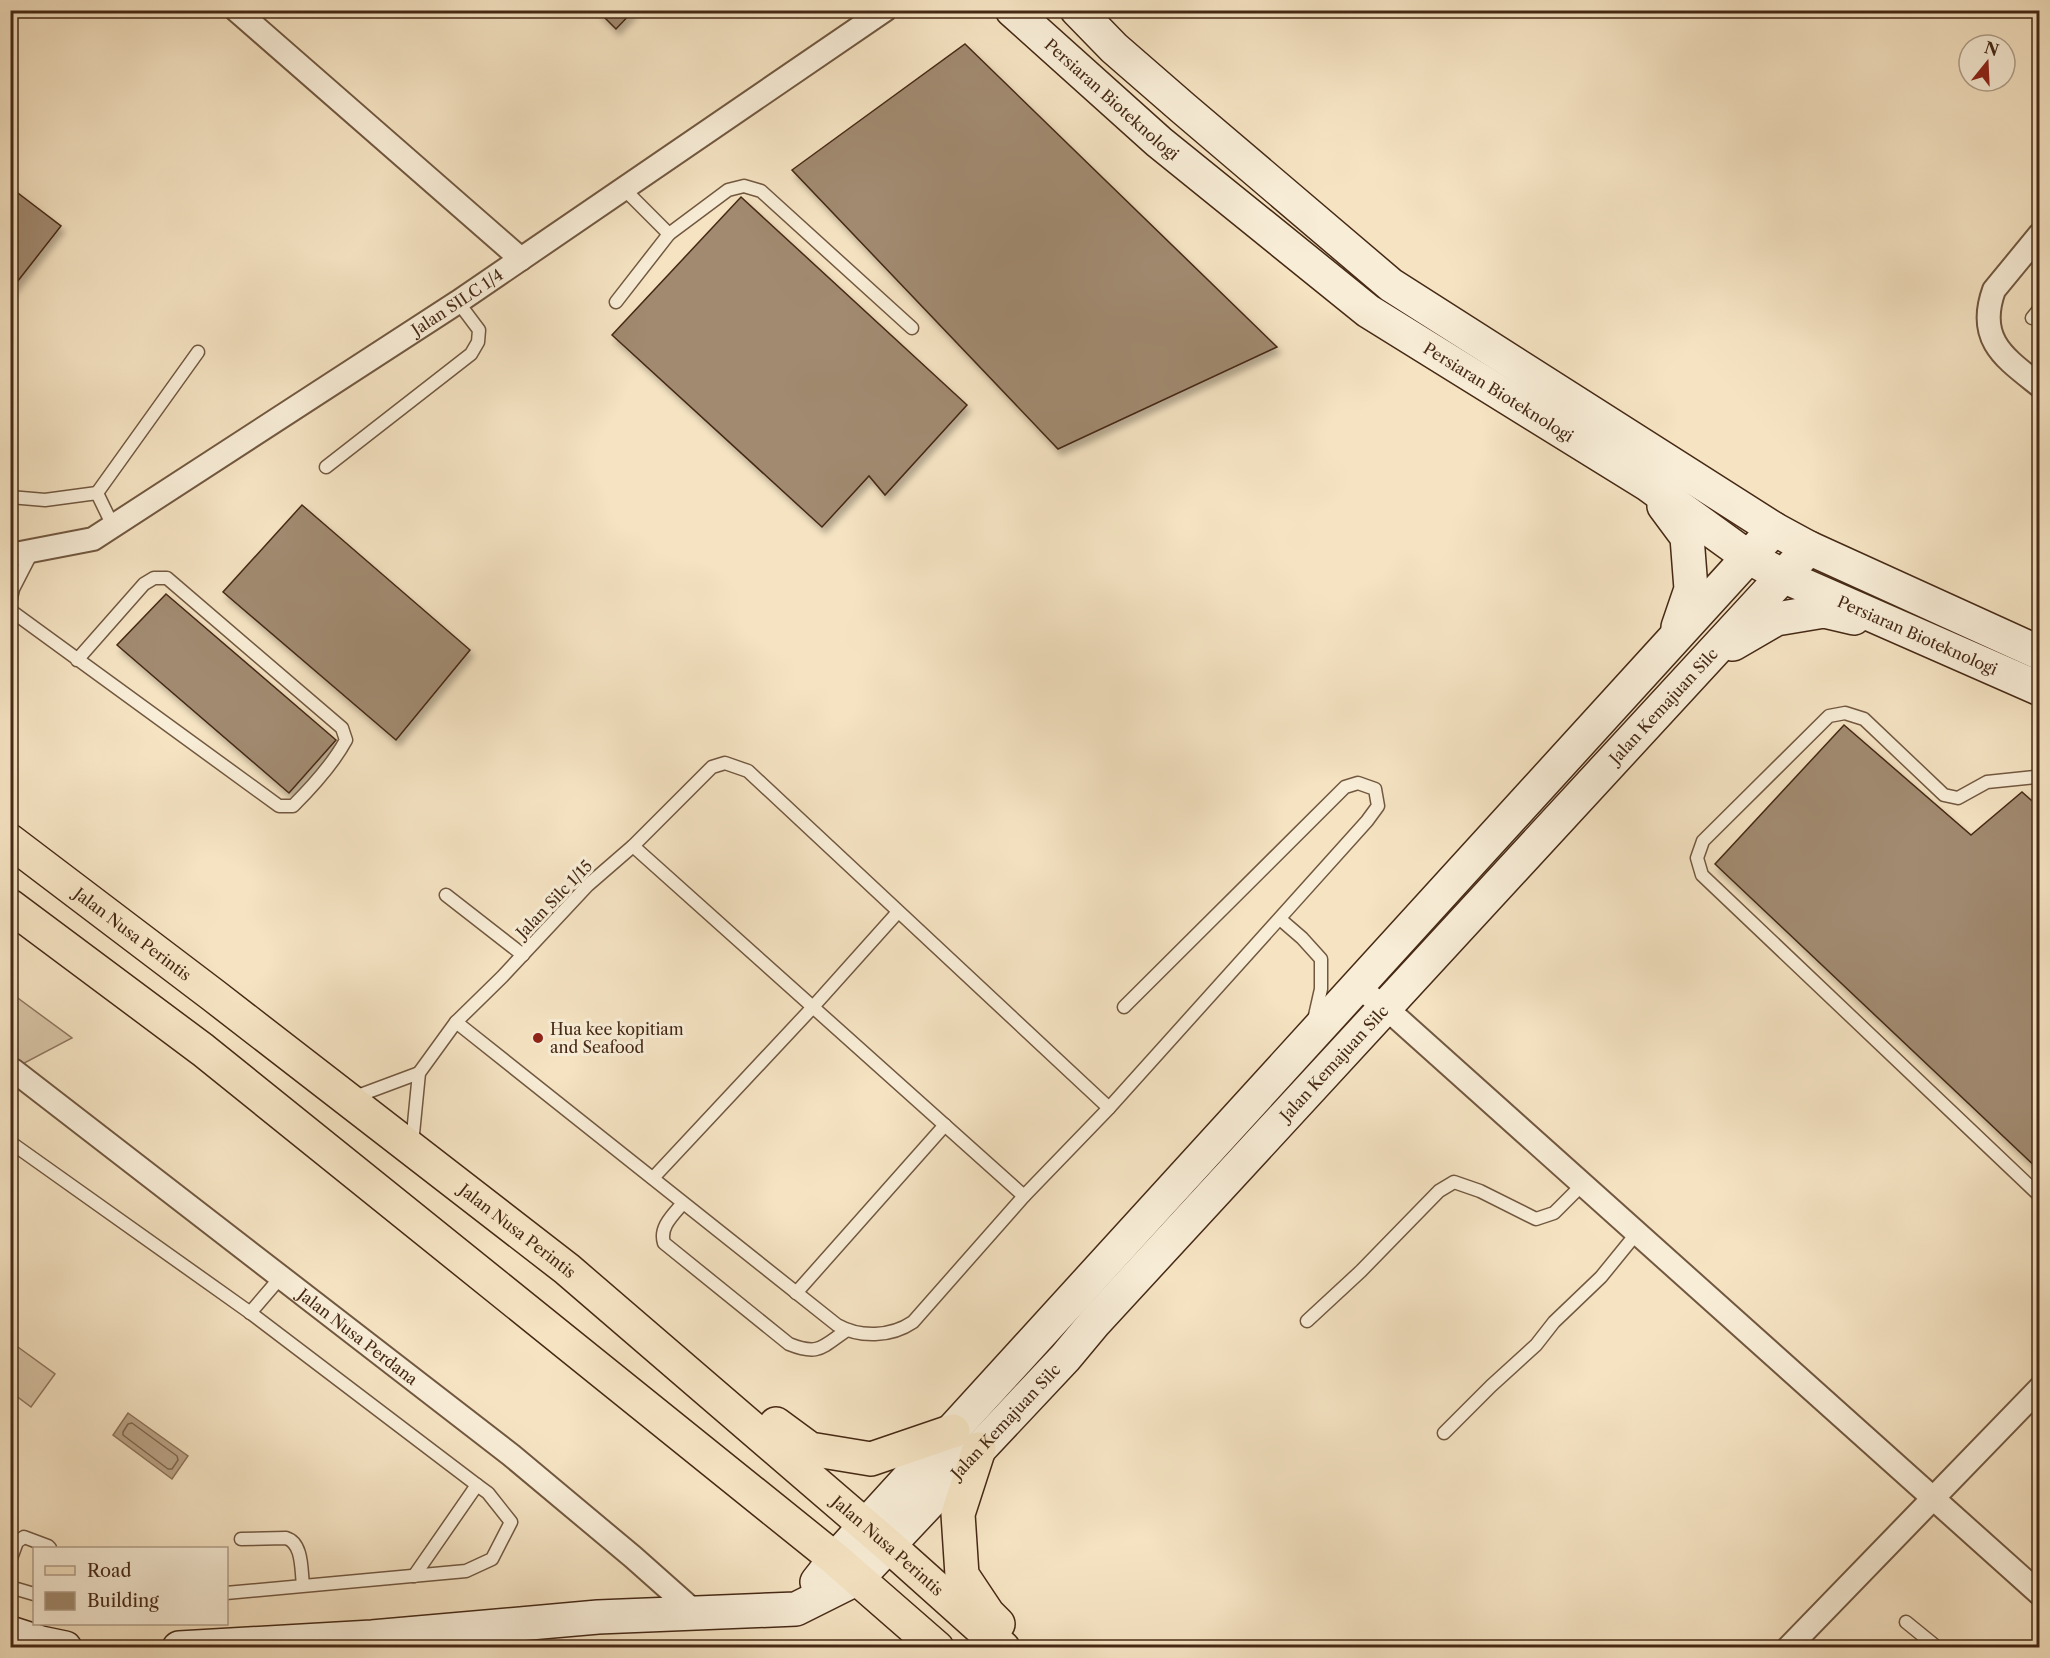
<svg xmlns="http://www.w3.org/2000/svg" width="2050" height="1658" font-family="'Libre Caslon Text',serif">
<defs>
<filter id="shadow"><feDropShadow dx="3.5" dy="6" stdDeviation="3" flood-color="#0004"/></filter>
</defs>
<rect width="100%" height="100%" fill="#f5e3c2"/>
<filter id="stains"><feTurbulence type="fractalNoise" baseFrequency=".00333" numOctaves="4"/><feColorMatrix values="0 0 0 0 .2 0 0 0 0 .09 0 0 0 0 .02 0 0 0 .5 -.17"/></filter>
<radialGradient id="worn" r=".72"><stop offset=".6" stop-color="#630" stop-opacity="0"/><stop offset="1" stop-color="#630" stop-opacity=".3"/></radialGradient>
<g fill="#d7c3a5" stroke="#8e765d" stroke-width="1.5">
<polygon points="11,993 72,1038 11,1070"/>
<polygon points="11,1342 55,1374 31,1407 11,1392"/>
</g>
<polygon fill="#baa487" stroke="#8c7359" stroke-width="1.5" points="128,1413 188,1456 172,1479 113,1435"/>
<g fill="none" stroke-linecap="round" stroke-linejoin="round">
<polygon stroke="#80664e" stroke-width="1.5" points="132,1423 177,1456 178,1460 172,1469 168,1469 123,1435 123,1432 128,1424"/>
</g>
<g fill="#a18a6f" stroke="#462915" stroke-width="1.5" filter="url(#shadow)">
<polygon points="597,10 634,10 616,29"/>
<polygon points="965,44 1277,347 1058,449 792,170"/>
<polygon points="10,187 61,226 10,291"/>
<polygon points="741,197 967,405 885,495 869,476 822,527 612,335"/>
<polygon points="302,505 470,650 396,740 223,592"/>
<polygon points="166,594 336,740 289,793 117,645"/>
<polygon points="1844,725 1971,835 2022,792 2040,808 2040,1171 1715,864"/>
</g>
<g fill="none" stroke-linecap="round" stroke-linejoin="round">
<defs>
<g id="lane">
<polyline points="669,234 728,190 744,186 761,191 912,328"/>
<polyline points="616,302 669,234 624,189"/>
<polyline points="2032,318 2040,308"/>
<polyline points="326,467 471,354 478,342 479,330 458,302"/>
<polyline points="97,493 198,352"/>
<polyline points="10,497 45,500 97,493 113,526"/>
<polyline points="10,603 13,589 32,552"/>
<path d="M 10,610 L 279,806 L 293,806 C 313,786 333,764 346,740 L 342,728 L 167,578 L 154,578 L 144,584 L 77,660"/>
<polyline points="2040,778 2035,777 1987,782 1958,798 1944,795 1864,719 1845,713 1829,716 1703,841 1697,858 1702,875 2040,1196"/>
<polyline points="633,846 1024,1196"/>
<polyline points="446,895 523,955"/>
<polyline points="1280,919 1302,938 1321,959 1321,989 1314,1020"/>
<path d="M 456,1022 L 837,1325 C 860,1338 891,1337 913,1322 L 1024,1196 L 1109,1108 L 1367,821 L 1378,806 L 1375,789 L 1358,783 L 1345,787 L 1124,1007"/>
<polyline points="352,1098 419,1073"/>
<polyline points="10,1142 252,1314 477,1485 488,1493 511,1522 492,1559 466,1571 226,1593"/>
<polyline points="412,1144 419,1073 456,1022 502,977 588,885 633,846 712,767 725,763 748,771 1109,1108"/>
<polyline points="653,1178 812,1008 898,912"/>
<path d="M 683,1203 C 673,1215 659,1227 664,1243 L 789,1344 C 819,1356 822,1347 847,1330"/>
<polyline points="796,1293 945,1125"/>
<polyline points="250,1313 280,1278"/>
<polyline points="1307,1321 1361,1271 1439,1191 1454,1182 1480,1191 1536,1219 1554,1213 1582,1185"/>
<polyline points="1444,1433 1491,1386 1536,1345 1554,1322 1601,1277 1636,1234"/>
<path d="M 241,1539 L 286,1538 C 303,1543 301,1570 303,1585"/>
<polyline points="10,1561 17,1542 24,1537 48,1546 50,1548"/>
<polyline points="414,1576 477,1485"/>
<polyline points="10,1587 34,1594"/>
<polyline points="1906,1622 1938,1648"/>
</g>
<g id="street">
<polyline points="236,10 521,259"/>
<path d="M 2040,234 L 1994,290 C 1976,340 2005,358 2040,386"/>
<path id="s1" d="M 10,555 L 93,539 L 458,302 L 885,10"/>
<polyline points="1358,987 1386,1008 2040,1594"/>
<path id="s2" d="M 13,1070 L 511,1455 L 633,1557 L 696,1613"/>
<polyline points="1788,1648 2040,1388"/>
</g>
<g id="secondary">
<path id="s3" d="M 1012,10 L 1159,142 L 1368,311 L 1647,484 L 1748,557 L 1783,576 L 2040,689"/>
<polyline points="1077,10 1114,48 1183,108 1391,285 1774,529 1809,548 2040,653"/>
<polyline points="1664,506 1687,537 1691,589 1678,627"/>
<polyline points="1733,644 1776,619 1824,611 1854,618"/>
<polyline points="817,1582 835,1559 1774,529"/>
<polyline points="10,1633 41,1643 65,1648"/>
<path id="s4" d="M 179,1648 L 372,1637 L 598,1617 L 796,1609 L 858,1578 L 1065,1358 L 1095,1322 L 1809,548"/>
</g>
<g id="primary">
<path id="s5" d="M 10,841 L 213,995 L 567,1269 L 889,1546 L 1003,1648"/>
<polyline points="10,906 203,1050 835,1559 937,1648"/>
<polyline points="776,1424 810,1449 871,1459 953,1431"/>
<polyline points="979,1449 958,1514 962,1575 988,1614 998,1624"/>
</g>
</defs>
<use href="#lane" stroke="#725840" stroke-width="15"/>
<use href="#street" stroke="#725840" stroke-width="26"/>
<use href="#secondary" stroke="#462915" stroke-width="36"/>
<use href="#primary" stroke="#462915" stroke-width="36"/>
<use href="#lane" stroke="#f8edd7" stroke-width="12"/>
<use href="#street" stroke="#f8edd7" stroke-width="22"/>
<use href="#secondary" stroke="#f8edd7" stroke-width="33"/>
<use href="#primary" stroke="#f5e3c2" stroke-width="33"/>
</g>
<circle fill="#8f2418" stroke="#f8edd7" stroke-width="2" cx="538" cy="1038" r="6"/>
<g text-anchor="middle" stroke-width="6" stroke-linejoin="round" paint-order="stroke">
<g font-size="16" fill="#462915" stroke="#f8edd7">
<text dy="6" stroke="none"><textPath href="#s3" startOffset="134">Persiaran Bioteknologi</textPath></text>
<text dy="6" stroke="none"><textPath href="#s1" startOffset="519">Jalan SILC 1/4</textPath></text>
<text dy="6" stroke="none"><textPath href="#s3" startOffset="620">Persiaran Bioteknologi</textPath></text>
<text dy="6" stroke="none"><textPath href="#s3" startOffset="1106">Persiaran Bioteknologi</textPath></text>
<text dy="6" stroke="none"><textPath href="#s4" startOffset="1875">Jalan Kemajuan Silc</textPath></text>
<text transform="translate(554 899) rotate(-46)" y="6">Jalan Silc 1/15</text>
<text dy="6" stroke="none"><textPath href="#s5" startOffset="154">Jalan Nusa Perintis</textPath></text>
<text dy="6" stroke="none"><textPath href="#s4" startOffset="1389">Jalan Kemajuan Silc</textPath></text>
<text dy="6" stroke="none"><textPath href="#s5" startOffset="640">Jalan Nusa Perintis</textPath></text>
<text dy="6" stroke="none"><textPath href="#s2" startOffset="436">Jalan Nusa Perdana</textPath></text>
<text dy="6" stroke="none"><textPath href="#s4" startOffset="903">Jalan Kemajuan Silc</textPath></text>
<text dy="6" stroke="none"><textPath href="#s5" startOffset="1126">Jalan Nusa Perintis</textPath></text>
</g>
<g font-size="16" fill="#462915" stroke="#f8edd7" text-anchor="start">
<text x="550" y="1035">Hua kee kopitiam<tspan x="550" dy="18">and Seafood</tspan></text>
</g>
</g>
<rect width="2050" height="1658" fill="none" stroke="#f5e3c2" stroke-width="36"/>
<rect x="12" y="12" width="2026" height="1634" fill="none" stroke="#462915" stroke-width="3"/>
<rect x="18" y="18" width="2014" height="1622" fill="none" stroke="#462915" stroke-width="1.5"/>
<rect x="33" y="1547" width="195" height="78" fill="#f8edd7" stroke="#b19f89" stroke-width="1.5"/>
<rect x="45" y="1566" width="30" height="9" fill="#f5e3c2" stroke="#b19f89" stroke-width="1.5"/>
<text x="87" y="1577" font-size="18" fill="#462915">Road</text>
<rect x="45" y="1592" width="30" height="18" fill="#a18a6f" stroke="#b19f89" stroke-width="1.5"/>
<text x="87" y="1607" font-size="18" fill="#462915">Building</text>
<g transform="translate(1987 63) rotate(18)"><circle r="28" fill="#f8edd7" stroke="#b19f89" stroke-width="1.5"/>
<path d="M0-4.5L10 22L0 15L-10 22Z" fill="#8f2418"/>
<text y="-9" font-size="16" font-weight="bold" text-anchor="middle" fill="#462915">N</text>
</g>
<rect width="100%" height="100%" filter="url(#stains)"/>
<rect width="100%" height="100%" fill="url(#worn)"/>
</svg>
